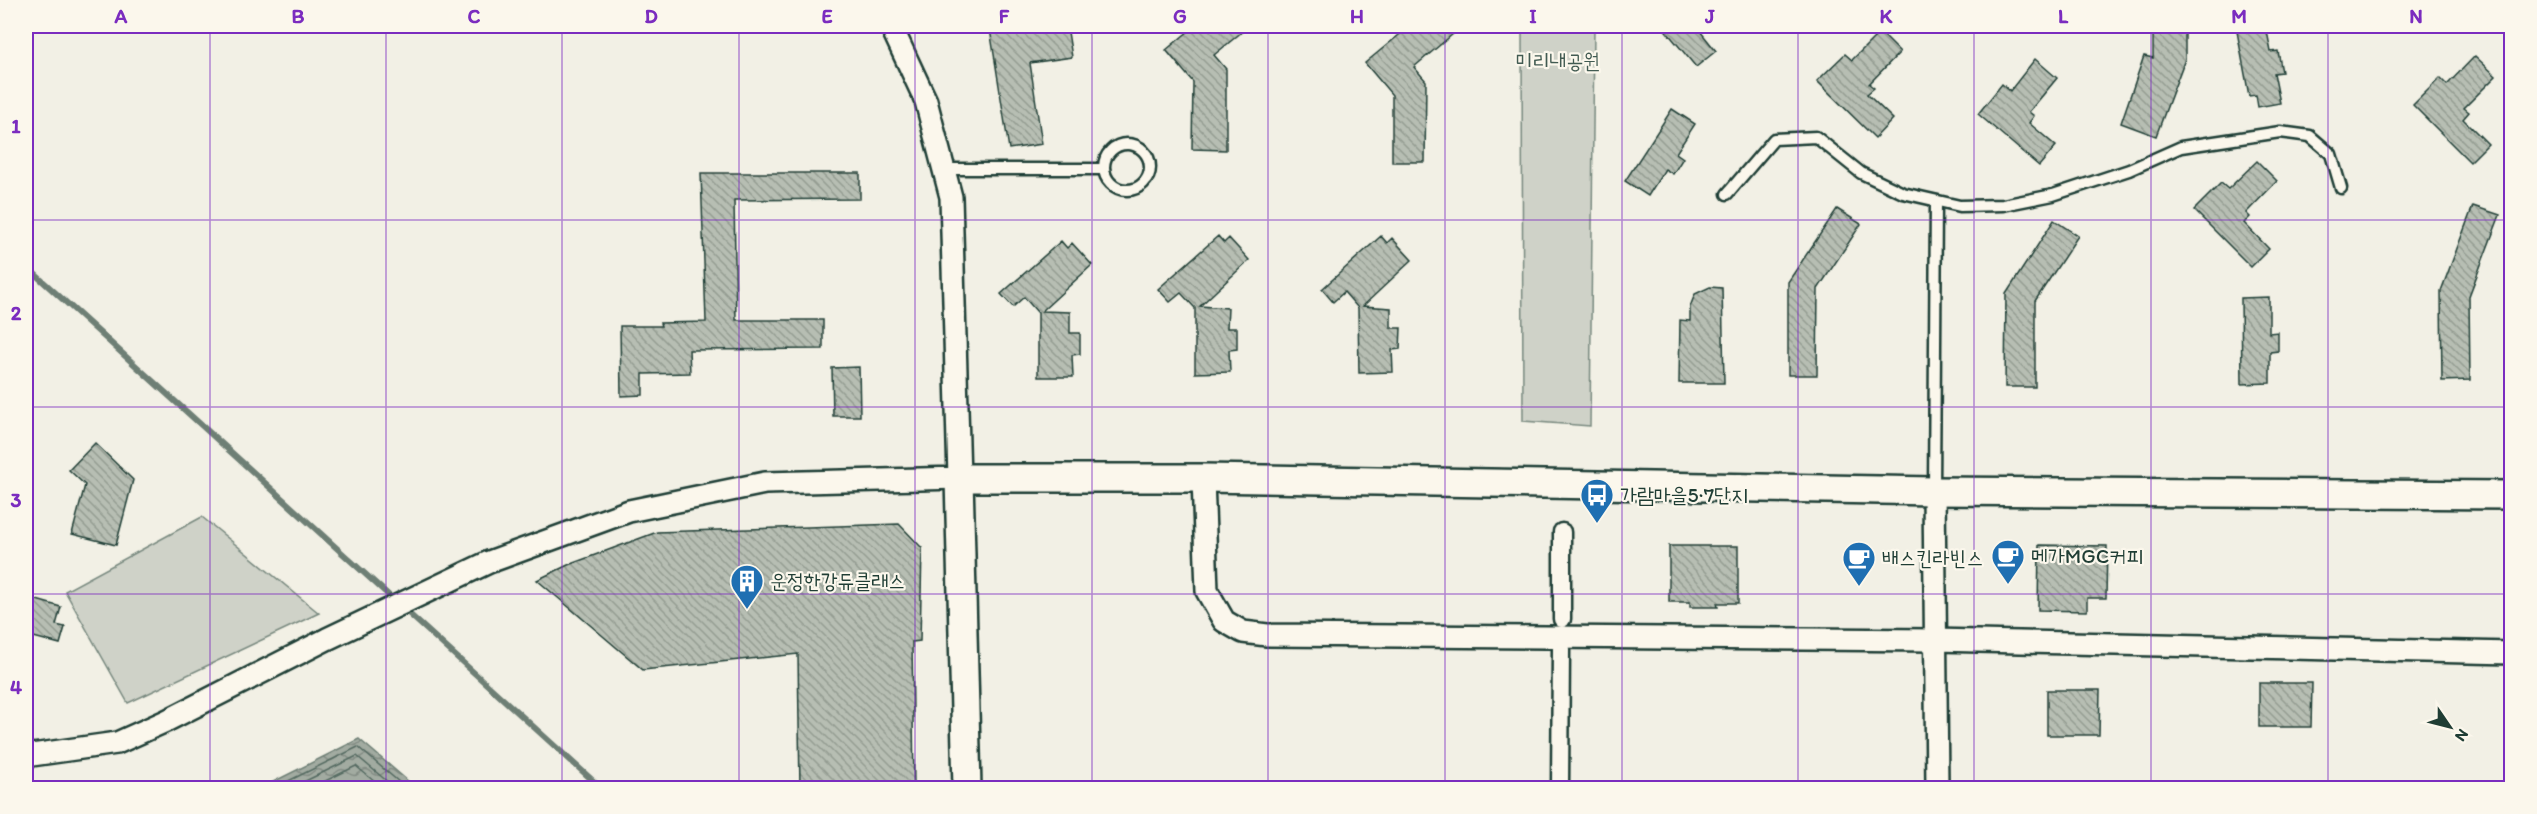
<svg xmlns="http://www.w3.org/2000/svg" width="2537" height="814" font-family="Itim,'Poor Story',sans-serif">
<defs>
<pattern id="water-waves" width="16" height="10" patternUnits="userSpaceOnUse" patternTransform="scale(1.5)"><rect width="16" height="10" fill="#a2aba1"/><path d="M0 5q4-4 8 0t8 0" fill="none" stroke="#838c84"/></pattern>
<pattern id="building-back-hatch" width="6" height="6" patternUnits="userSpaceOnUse" patternTransform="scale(1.5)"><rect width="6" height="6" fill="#b7beb3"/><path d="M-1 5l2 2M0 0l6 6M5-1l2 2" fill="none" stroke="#949c92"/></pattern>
</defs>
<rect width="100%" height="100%" fill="#f2f0e5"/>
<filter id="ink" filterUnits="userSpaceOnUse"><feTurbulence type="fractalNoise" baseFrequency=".0167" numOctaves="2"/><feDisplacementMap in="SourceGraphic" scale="12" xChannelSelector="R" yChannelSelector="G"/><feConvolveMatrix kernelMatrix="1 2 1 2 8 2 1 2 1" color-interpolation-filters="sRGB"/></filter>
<g filter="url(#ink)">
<g fill="#cfd2c8" stroke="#77887e" stroke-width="1.5">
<polygon points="1522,26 1594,26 1590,426 1523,421"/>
<polygon points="202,517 319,613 128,703 65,591"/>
</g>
<polygon fill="url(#water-waves)" stroke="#6e7f75" stroke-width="1.5" points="359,739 416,788 261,788"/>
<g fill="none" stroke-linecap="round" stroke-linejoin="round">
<g stroke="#536960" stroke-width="1.5">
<polyline points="274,788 358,747 406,788"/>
<polyline points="291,788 357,756 395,788"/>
<polyline points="311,788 356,766 382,788"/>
</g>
<polyline stroke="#6e7f75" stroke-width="6" points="26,266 601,788"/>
</g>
<g fill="url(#building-back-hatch)" stroke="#1f3d34" stroke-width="1.5">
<polygon points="1014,26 1067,26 1072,57 1030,63 1042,144 1009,149 990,29"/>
<polygon points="1195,26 1249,26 1214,55 1226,69 1226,150 1192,149 1193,82 1166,50"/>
<polygon points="1410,26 1445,26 1453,34 1414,67 1426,81 1425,162 1392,162 1392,95 1365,63"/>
<polygon points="1662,26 1696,26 1716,51 1696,67"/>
<polygon points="2153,26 2185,26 2185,59 2156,136 2121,123 2144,56 2153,58"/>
<polygon points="2236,26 2266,26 2271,52 2278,51 2282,72 2274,73 2280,103 2258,107 2256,95 2249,96"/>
<polygon points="1880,32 1900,52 1869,84 1874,88 1867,94 1893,119 1875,138 1817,81 1845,54 1852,60"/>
<polygon points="2475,56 2496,76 2464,108 2469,112 2463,119 2488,144 2470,162 2413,105 2440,78 2447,85"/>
<polygon points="2035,59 2057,78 2029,112 2034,116 2029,123 2056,146 2039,166 1978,114 2002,84 2010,91"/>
<polygon points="1672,109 1695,124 1676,153 1683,158 1673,174 1665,169 1648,196 1625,181"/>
<polygon points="2257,161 2277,181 2246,213 2250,217 2244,223 2269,249 2251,267 2194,210 2221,183 2228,189"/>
<polygon points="701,173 860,173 860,199 734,200 736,320 823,320 823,349 689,350 690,373 643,374 643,395 621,396 620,326 661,326 660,323 706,322"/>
<polygon points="2473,206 2500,215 2469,296 2470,380 2442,381 2441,291"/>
<polygon points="1837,209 1861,224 1818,289 1817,375 1788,375 1788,282"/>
<polygon points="2054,220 2078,236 2035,301 2035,387 2005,387 2006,294"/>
<polygon points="1218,236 1224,243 1229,238 1249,260 1200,306 1228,308 1227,328 1237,328 1237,349 1229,350 1230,372 1195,373 1195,308 1181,293 1170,302 1158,289"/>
<polygon points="1381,236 1387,243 1392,238 1412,260 1363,306 1391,308 1391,328 1401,328 1400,349 1392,350 1393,372 1359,373 1358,308 1344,292 1333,302 1322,289"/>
<polygon points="1061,241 1067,248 1072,243 1092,265 1042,311 1070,312 1070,333 1080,333 1080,354 1072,355 1073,377 1038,377 1038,313 1024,297 1013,307 1001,294"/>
<polygon points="1710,287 1722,288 1724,383 1679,383 1680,320 1690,321 1690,307 1695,294"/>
<polygon points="2269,297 2269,333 2278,332 2278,351 2270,352 2270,383 2242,384 2241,298"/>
<polygon points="859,367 860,416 833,416 832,368"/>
<polygon points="95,443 133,480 116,545 72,534 85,485 69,470"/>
<polygon points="899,524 922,548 920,641 912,642 914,789 800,789 798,654 643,670 537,580 568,565 657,532"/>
<polygon points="2039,545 2107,546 2106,598 2087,598 2087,611 2038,610"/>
<polygon points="1669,546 1738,546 1738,603 1717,603 1718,607 1690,607 1690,602 1669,602"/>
<polygon points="26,597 61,607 56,625 65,627 60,644 26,635"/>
<polygon points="2259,683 2312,683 2311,727 2259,727"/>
<polygon points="2047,690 2100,690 2099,735 2047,735"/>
</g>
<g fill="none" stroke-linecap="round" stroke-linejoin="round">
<defs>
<g id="service">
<circle cx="1127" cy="167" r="23"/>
<polyline points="944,169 1104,169"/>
<polyline points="1727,194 1774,139 1816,137 1861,173 1903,193 1960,206 2003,205 2053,195 2129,170 2181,147 2280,132 2310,136 2331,154 2341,188"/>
<polyline points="1934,491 1936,201"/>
</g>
<g id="pedestrian">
<polyline points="1562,619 1562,532"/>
<polyline points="1560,788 1561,649"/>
</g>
<g id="minor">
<polyline points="1203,478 1207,591 1224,621 1243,632 1267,635 1935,640 2512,653"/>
<polyline points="1934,491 1937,788"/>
<polyline points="26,753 32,755 117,743 166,721 327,639 489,562 629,511 765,483 959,478 951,197 926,101 891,26"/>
</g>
<polyline id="tertiary" points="967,788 959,478 1203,478 1934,491 2512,495"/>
</defs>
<use href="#service" stroke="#1f3d34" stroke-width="15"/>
<use href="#pedestrian" stroke="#1f3d34" stroke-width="21"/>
<use href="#minor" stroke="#1f3d34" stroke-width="26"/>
<use href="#tertiary" stroke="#1f3d34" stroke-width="32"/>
<use href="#service" stroke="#fbf7ec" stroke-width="10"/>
<use href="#pedestrian" stroke="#fbf7ec" stroke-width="16"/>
<use href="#minor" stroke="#fbf7ec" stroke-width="21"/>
<use href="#tertiary" stroke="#fbf7ec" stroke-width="27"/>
</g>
</g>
<path fill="none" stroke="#7b2cbf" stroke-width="1.5" stroke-opacity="0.55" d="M 210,26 L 210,788M 386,26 L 386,788M 562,26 L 562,788M 739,26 L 739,788M 915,26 L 915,788M 1092,26 L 1092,788M 1268,26 L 1268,788M 1445,26 L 1445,788M 1622,26 L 1622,788M 1798,26 L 1798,788M 1974,26 L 1974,788M 2151,26 L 2151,788M 2328,26 L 2328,788M 26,220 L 2512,220M 26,407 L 2512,407M 26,594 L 2512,594"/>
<defs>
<symbol id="bus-pin" viewBox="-11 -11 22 30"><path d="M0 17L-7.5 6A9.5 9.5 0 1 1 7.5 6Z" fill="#1f6fb2" stroke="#fbf7ec"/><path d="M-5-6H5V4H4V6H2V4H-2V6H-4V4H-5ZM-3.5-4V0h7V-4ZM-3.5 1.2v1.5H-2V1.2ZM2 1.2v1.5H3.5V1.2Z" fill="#fff"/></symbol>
<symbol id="cafe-pin" viewBox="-11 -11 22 30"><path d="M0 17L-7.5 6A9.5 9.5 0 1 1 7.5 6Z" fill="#1f6fb2" stroke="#fbf7ec"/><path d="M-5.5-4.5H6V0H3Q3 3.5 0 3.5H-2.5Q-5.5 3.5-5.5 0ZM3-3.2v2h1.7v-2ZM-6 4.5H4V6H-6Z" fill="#fff"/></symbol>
<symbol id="building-pin" viewBox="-11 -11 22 30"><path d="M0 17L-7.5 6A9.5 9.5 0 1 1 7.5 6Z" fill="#1f6fb2" stroke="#fbf7ec"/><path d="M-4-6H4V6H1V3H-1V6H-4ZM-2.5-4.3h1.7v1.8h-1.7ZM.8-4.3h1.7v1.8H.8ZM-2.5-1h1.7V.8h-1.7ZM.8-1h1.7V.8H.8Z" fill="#fff"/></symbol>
</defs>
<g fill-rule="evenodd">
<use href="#bus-pin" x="1578" y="476" width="38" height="52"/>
<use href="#cafe-pin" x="1989" y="537" width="38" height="52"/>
<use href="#cafe-pin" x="1840" y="539" width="38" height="52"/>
<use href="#building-pin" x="728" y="562" width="38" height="52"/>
</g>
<g text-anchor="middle" stroke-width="4.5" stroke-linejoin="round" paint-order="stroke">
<g font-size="21" fill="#425b52" stroke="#fbf7ec">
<text x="1558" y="68">미리내공원</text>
</g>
<g font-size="21" fill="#1f3d34" stroke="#fbf7ec" text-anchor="start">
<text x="1620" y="502">가람마을5·7단지</text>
<text x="2031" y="563">메가MGC커피</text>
<text x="1882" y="565">배스킨라빈스</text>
<text x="770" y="588">운정한강듀클래스</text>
</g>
</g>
<rect width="2537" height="814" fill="none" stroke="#fbf7ec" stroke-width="66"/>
<g transform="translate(2450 727) rotate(125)" stroke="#fbf7ec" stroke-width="4.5" paint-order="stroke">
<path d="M0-4.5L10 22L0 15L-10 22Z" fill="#1f3d34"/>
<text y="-9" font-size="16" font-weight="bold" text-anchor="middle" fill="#1f3d34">N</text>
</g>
<rect x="33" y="33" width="2471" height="748" fill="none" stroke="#7b2cbf" stroke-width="2"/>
<g font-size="20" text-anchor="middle" font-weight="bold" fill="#7b2cbf">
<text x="121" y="23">A</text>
<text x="298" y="23">B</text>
<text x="474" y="23">C</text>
<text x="651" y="23">D</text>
<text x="827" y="23">E</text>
<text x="1004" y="23">F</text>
<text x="1180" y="23">G</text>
<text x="1357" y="23">H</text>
<text x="1533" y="23">I</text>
<text x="1710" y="23">J</text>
<text x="1886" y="23">K</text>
<text x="2063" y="23">L</text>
<text x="2239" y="23">M</text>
<text x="2416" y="23">N</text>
<text x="16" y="133">1</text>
<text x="16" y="320">2</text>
<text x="16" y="507">3</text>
<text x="16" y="694">4</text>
</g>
</svg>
